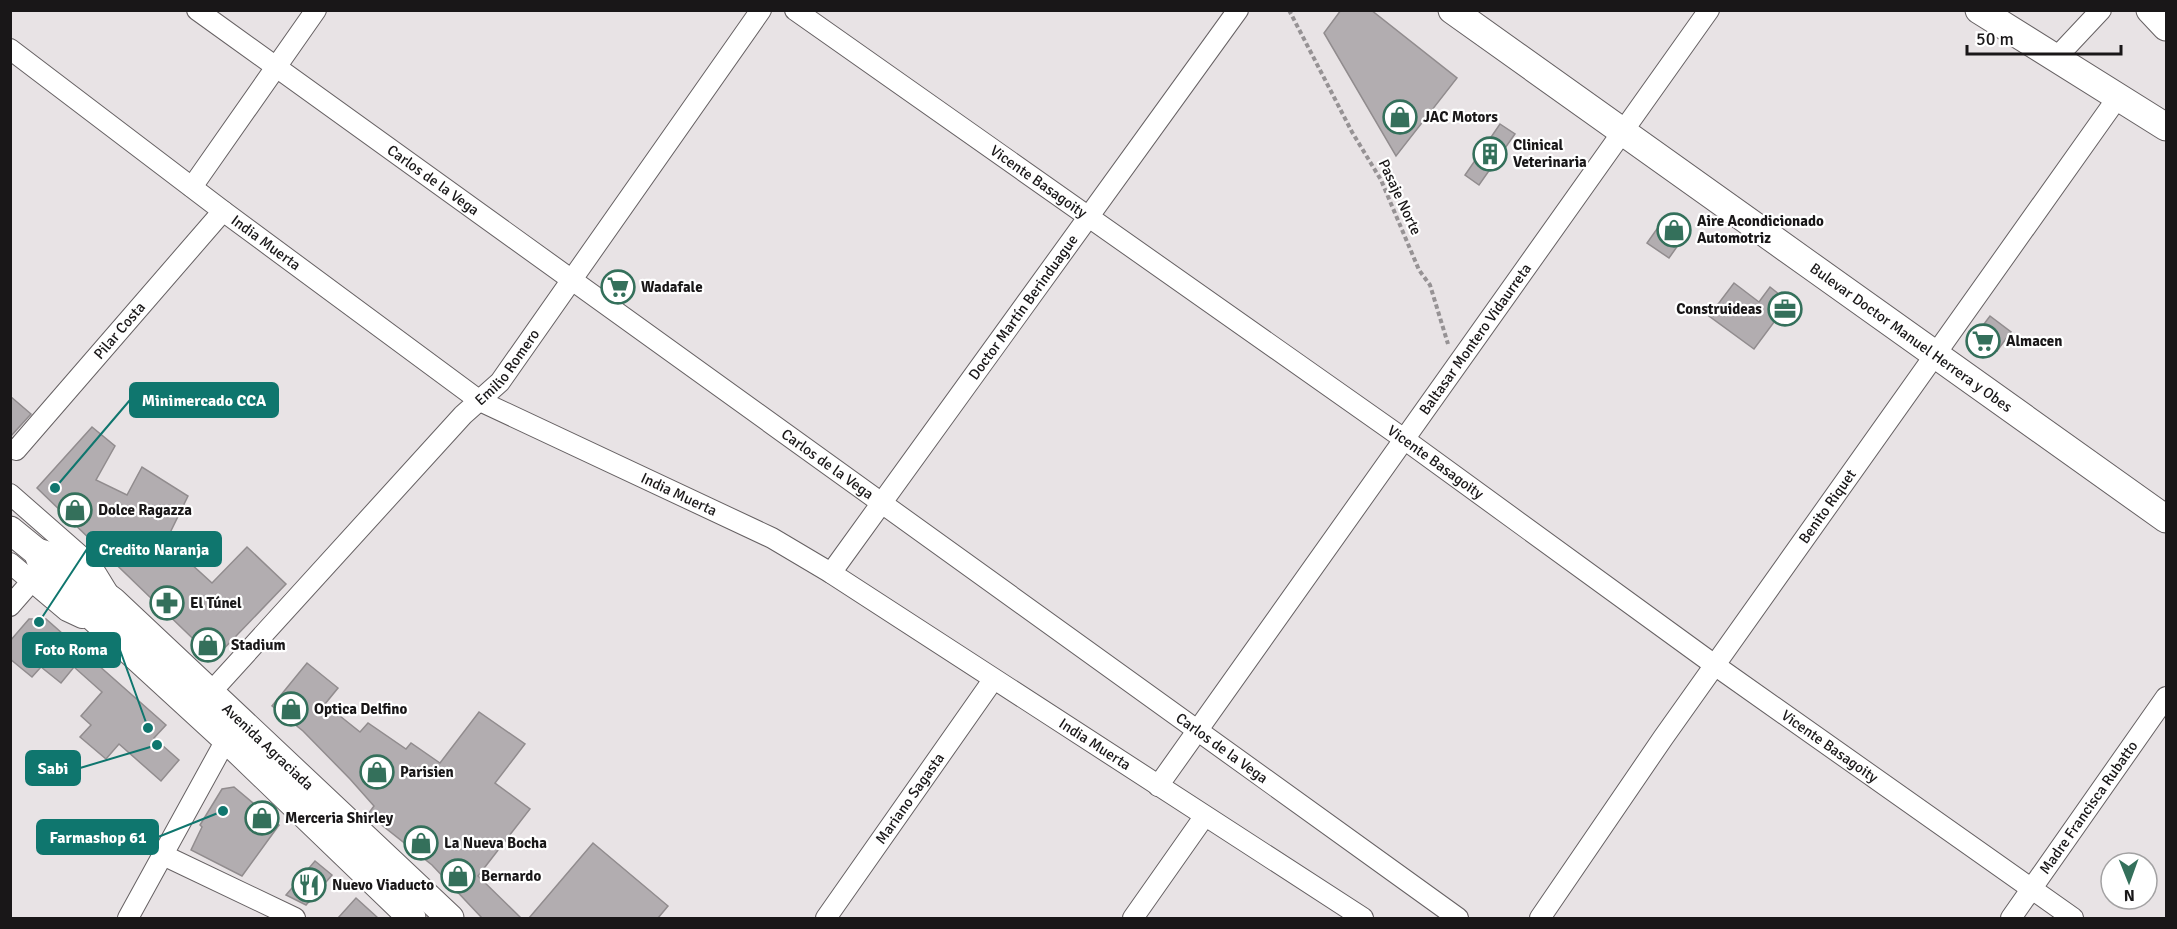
<svg xmlns="http://www.w3.org/2000/svg" width="2177" height="929" font-family="Signika,sans-serif">
<rect width="100%" height="100%" fill="#e8e3e5"/>
<g fill="#b2adb0" stroke="#918c8e" stroke-width="1.5">
<polygon points="1341,10 1371,10 1457,78 1396,156 1324,33"/>
<polygon points="1500,124 1515,134 1479,185 1465,175"/>
<polygon points="1664,219 1686,234 1669,258 1647,243"/>
<polygon points="1734,283 1759,302 1770,287 1789,302 1754,349 1709,316"/>
<polygon points="1990,316 2011,332 1997,351 1979,340 1978,332"/>
<polygon points="10,396 31,414 10,437"/>
<polygon points="92,427 115,446 96,480 127,495 142,467 188,496 166,541 212,583 247,547 286,584 214,659 37,488"/>
<polygon points="29,619 46,619 166,725 154,738 179,760 161,781 119,744 106,759 80,737 91,725 81,716 102,692 74,667 61,683 41,667 32,677 10,659 10,641"/>
<polygon points="307,663 338,688 325,704 360,732 368,723 406,749 411,743 440,763 479,712 525,744 495,783 530,809 478,876 521,918 482,918 432,865 368,814 374,806 350,779 303,731 272,706"/>
<polygon points="234,787 279,825 242,876 191,850 202,827 200,825 222,789"/>
<polygon points="593,843 668,906 658,918 529,918"/>
<polygon points="315,861 332,875 306,905 286,895"/>
<polygon points="356,898 378,918 338,918"/>
</g>
<g fill="none" stroke-linecap="round" stroke-linejoin="round">
<defs>
<g id="street">
<path id="s1" d="M 197,10 L 1458,918"/>
<path id="s2" d="M 795,10 L 1404,439 L 1716,666 L 2073,918"/>
<path id="s3" d="M 10,49 L 223,211 L 480,401 L 772,538 L 831,573 L 1363,918"/>
<polyline points="2055,59 2101,10"/>
<polyline points="192,187 316,10"/>
<path id="s4" d="M 16,450 L 223,211"/>
<polyline points="10,494 91,565 107,591"/>
<polyline points="10,563 67,611 82,618"/>
<path id="s5" d="M 831,573 L 1238,10"/>
<polyline points="10,606 31,582"/>
<path id="s6" d="M 211,692 L 463,415 L 500,382 L 761,10"/>
<path id="s7" d="M 1158,786 L 1709,10"/>
<polyline points="163,855 295,918"/>
<polyline points="128,918 232,729"/>
<path id="s8" d="M 826,918 L 993,680"/>
<polyline points="1133,918 1204,817"/>
<path id="s9" d="M 1540,918 L 1663,738 L 2118,97"/>
<path id="s10" d="M 2011,918 L 2166,697"/>
</g>
<g id="secondary">
<path id="s11" d="M 1452,10 C 1691,178 1927,351 2166,519"/>
<polyline points="1979,10 2166,127"/>
<polyline points="2150,10 2166,27"/>
<polyline points="10,530 37,552 46,574 227,740 412,918"/>
<path id="s12" d="M 37,552 L 54,557 L 113,601 L 450,918"/>
</g>
</defs>
<use href="#street" stroke="#666163" stroke-width="22"/>
<use href="#secondary" stroke="#666163" stroke-width="29"/>
<polyline stroke="#969294" stroke-width="4" stroke-dasharray="4.5 3" stroke-linecap="butt" points="1289,10 1352,132 1381,180 1419,270 1430,285 1448,344"/>
<use href="#street" stroke="#fff" stroke-width="20"/>
<use href="#secondary" stroke="#fff" stroke-width="27"/>
</g>
<defs>
<symbol id="shop-ring" viewBox="-11 -11 22 22"><circle r="9.5" fill="#fff" stroke="#34705b" stroke-width="1.5"/><path d="M-5-2.5h2.3a2.7 3.5 0 0 1 5.4 0H5L5.5 6h-11ZM-1.5-2.5h3a1.5 2.3 0 0 0-3 0Z" fill="#34705b"/></symbol>
<symbol id="building-ring" viewBox="-11 -11 22 22"><circle r="9.5" fill="#fff" stroke="#34705b" stroke-width="1.5"/><path d="M-4-6H4V6H1V3H-1V6H-4ZM-2.5-4.3h1.7v1.8h-1.7ZM.8-4.3h1.7v1.8H.8ZM-2.5-1h1.7V.8h-1.7ZM.8-1h1.7V.8H.8Z" fill="#34705b"/></symbol>
<symbol id="supermarket-ring" viewBox="-11 -11 22 22"><circle r="9.5" fill="#fff" stroke="#34705b" stroke-width="1.5"/><path d="M-6-5.5h2.5l.6 2H6L4.5 2H-2.5L-4.4-4H-6ZM-1.5 3.2a1.3 1.3 0 1 0 .1 0ZM3 3.2a1.3 1.3 0 1 0 .1 0Z" fill="#34705b"/></symbol>
<symbol id="office-ring" viewBox="-11 -11 22 22"><circle r="9.5" fill="#fff" stroke="#34705b" stroke-width="1.5"/><path d="M-6-3h4V-5.5h4V-3h4V5H-6ZM-1-4.5V-3h2v-1.5ZM-6 0V1H6V0Z" fill="#34705b"/></symbol>
<symbol id="pharmacy-ring" viewBox="-11 -11 22 22"><circle r="9.5" fill="#fff" stroke="#34705b" stroke-width="1.5"/><path d="M-2-6h4v4h4v4h-4v4h-4v-4h-4v-4h4Z" fill="#34705b"/></symbol>
<symbol id="restaurant-ring" viewBox="-11 -11 22 22"><circle r="9.5" fill="#fff" stroke="#34705b" stroke-width="1.5"/><path d="M-5-6h1v4h1v-4h1v4h1v-4h1v5L-1.5 .5V6h-2V.5L-5-1ZM5-6V6H3V1.5H1.5Q1.5-4 5-6Z" fill="#34705b"/></symbol>
</defs>
<g fill-rule="evenodd">
<use href="#shop-ring" x="1381" y="98" width="38" height="38"/>
<use href="#building-ring" x="1471" y="135" width="38" height="38"/>
<use href="#shop-ring" x="1655" y="211" width="38" height="38"/>
<use href="#supermarket-ring" x="599" y="268" width="38" height="38"/>
<use href="#office-ring" x="1766" y="290" width="38" height="38"/>
<use href="#supermarket-ring" x="1964" y="322" width="38" height="38"/>
<use href="#shop-ring" x="56" y="491" width="38" height="38"/>
<use href="#pharmacy-ring" x="148" y="584" width="38" height="38"/>
<use href="#shop-ring" x="189" y="626" width="38" height="38"/>
<use href="#shop-ring" x="272" y="690" width="38" height="38"/>
<use href="#shop-ring" x="358" y="753" width="38" height="38"/>
<use href="#shop-ring" x="243" y="799" width="38" height="38"/>
<use href="#shop-ring" x="402" y="824" width="38" height="38"/>
<use href="#shop-ring" x="439" y="857" width="38" height="38"/>
<use href="#restaurant-ring" x="290" y="866" width="38" height="38"/>
</g>
<g text-anchor="middle" stroke-width="4.5" stroke-linejoin="round" paint-order="stroke">
<g font-size="15" font-weight="bold" fill="#191718" stroke="#fff" text-anchor="start">
<text x="1423" y="122">JAC Motors</text>
<text x="1513" y="150">Clinical<tspan x="1513" dy="17">Veterinaria</tspan></text>
<text x="1697" y="226">Aire Acondicionado<tspan x="1697" dy="17">Automotriz</tspan></text>
<text x="641" y="292">Wadafale</text>
<text x="1762" y="314" text-anchor="end">Construideas</text>
<text x="2006" y="346">Almacen</text>
<text x="98" y="515">Dolce Ragazza</text>
<text x="190" y="608">El Túnel</text>
<text x="231" y="650">Stadium</text>
<text x="314" y="714">Optica Delfino</text>
<text x="400" y="777">Parisien</text>
<text x="285" y="823">Merceria Shirley</text>
<text x="444" y="848">La Nueva Bocha</text>
<text x="481" y="881">Bernardo</text>
<text x="332" y="890">Nuevo Viaducto</text>
</g>
<g font-size="15" fill="#191718" stroke="#fff">
<text dy="5" stroke="none"><textPath href="#s1" startOffset="291">Carlos de la Vega</textPath></text>
<text dy="5" stroke="none"><textPath href="#s2" startOffset="298">Vicente Basagoity</textPath></text>
<text transform="translate(1400 197) rotate(65)" y="5">Pasaje Norte</text>
<text dy="5" stroke="none"><textPath href="#s3" startOffset="321">India Muerta</textPath></text>
<text dy="5" stroke="none"><textPath href="#s5" startOffset="328">Doctor Martín Berinduague</textPath></text>
<text dy="5" stroke="none"><textPath href="#s4" startOffset="158">Pilar Costa</textPath></text>
<text dy="5" stroke="none"><textPath href="#s11" startOffset="564">Bulevar Doctor Manuel Herrera y Obes</textPath></text>
<text dy="5" stroke="none"><textPath href="#s7" startOffset="548">Baltasar Montero Vidaurreta</textPath></text>
<text dy="5" stroke="none"><textPath href="#s6" startOffset="440">Emilio Romero</textPath></text>
<text dy="5" stroke="none"><textPath href="#s2" startOffset="784">Vicente Basagoity</textPath></text>
<text dy="5" stroke="none"><textPath href="#s1" startOffset="777">Carlos de la Vega</textPath></text>
<text dy="5" stroke="none"><textPath href="#s3" startOffset="807">India Muerta</textPath></text>
<text dy="5" stroke="none"><textPath href="#s9" startOffset="502">Benito Riquet</textPath></text>
<text dy="5" stroke="none"><textPath href="#s3" startOffset="1293">India Muerta</textPath></text>
<text dy="5" stroke="none"><textPath href="#s12" startOffset="304">Avenida Agraciada</textPath></text>
<text dy="5" stroke="none"><textPath href="#s2" startOffset="1270">Vicente Basagoity</textPath></text>
<text dy="5" stroke="none"><textPath href="#s1" startOffset="1263">Carlos de la Vega</textPath></text>
<text dy="5" stroke="none"><textPath href="#s8" startOffset="146">Mariano Sagasta</textPath></text>
<text dy="5" stroke="none"><textPath href="#s10" startOffset="135">Madre Francisca Rubatto</textPath></text>
</g>
</g>
<path fill="none" stroke="#0f766e" stroke-width="2" d="M55 488L130 400M39 622L87 549M148 728L120 650M157 745L80 768M223 811L158 837"/>
<g fill="#0f766e" stroke="#fff" stroke-width="2">
<circle cx="55" cy="488" r="6"/>
<circle cx="39" cy="622" r="6"/>
<circle cx="148" cy="728" r="6"/>
<circle cx="157" cy="745" r="6"/>
<circle cx="223" cy="811" r="6"/>
</g>
<g fill="#0f766e" stroke="#0f766e" stroke-width="2">
<rect x="130" y="383" width="148" height="34" rx="6"/>
<rect x="87" y="532" width="134" height="34" rx="6"/>
<rect x="23" y="633" width="97" height="34" rx="6"/>
<rect x="26" y="751" width="54" height="34" rx="6"/>
<rect x="37" y="820" width="121" height="34" rx="6"/>
</g>
<g font-size="16" text-anchor="middle" font-weight="bold" fill="#fff">
<text x="204" y="406">Minimercado CCA</text>
<text x="154" y="555">Credito Naranja</text>
<text x="71" y="655">Foto Roma</text>
<text x="53" y="774">Sabi</text>
<text x="98" y="843">Farmashop 61</text>
</g>
<rect width="2177" height="929" fill="none" stroke="#191718" stroke-width="24"/>
<g transform="translate(2129 881) rotate(179)"><circle r="28" fill="#ffffff" stroke="#a3a2a3" stroke-width="1.5"/>
<path d="M0-4.5L10 22L0 15L-10 22Z" fill="#34705b"/>
<text y="-9" font-size="16" font-weight="bold" text-anchor="middle" fill="#191718">N</text>
</g>
<path d="M1967 45v9h154v-9" fill="none" stroke="#191718" stroke-width="3"/>
<text x="1976" y="45" font-size="18" fill="#191718" stroke="#ffffff" stroke-width="4.5" paint-order="stroke">50 m</text>
</svg>
